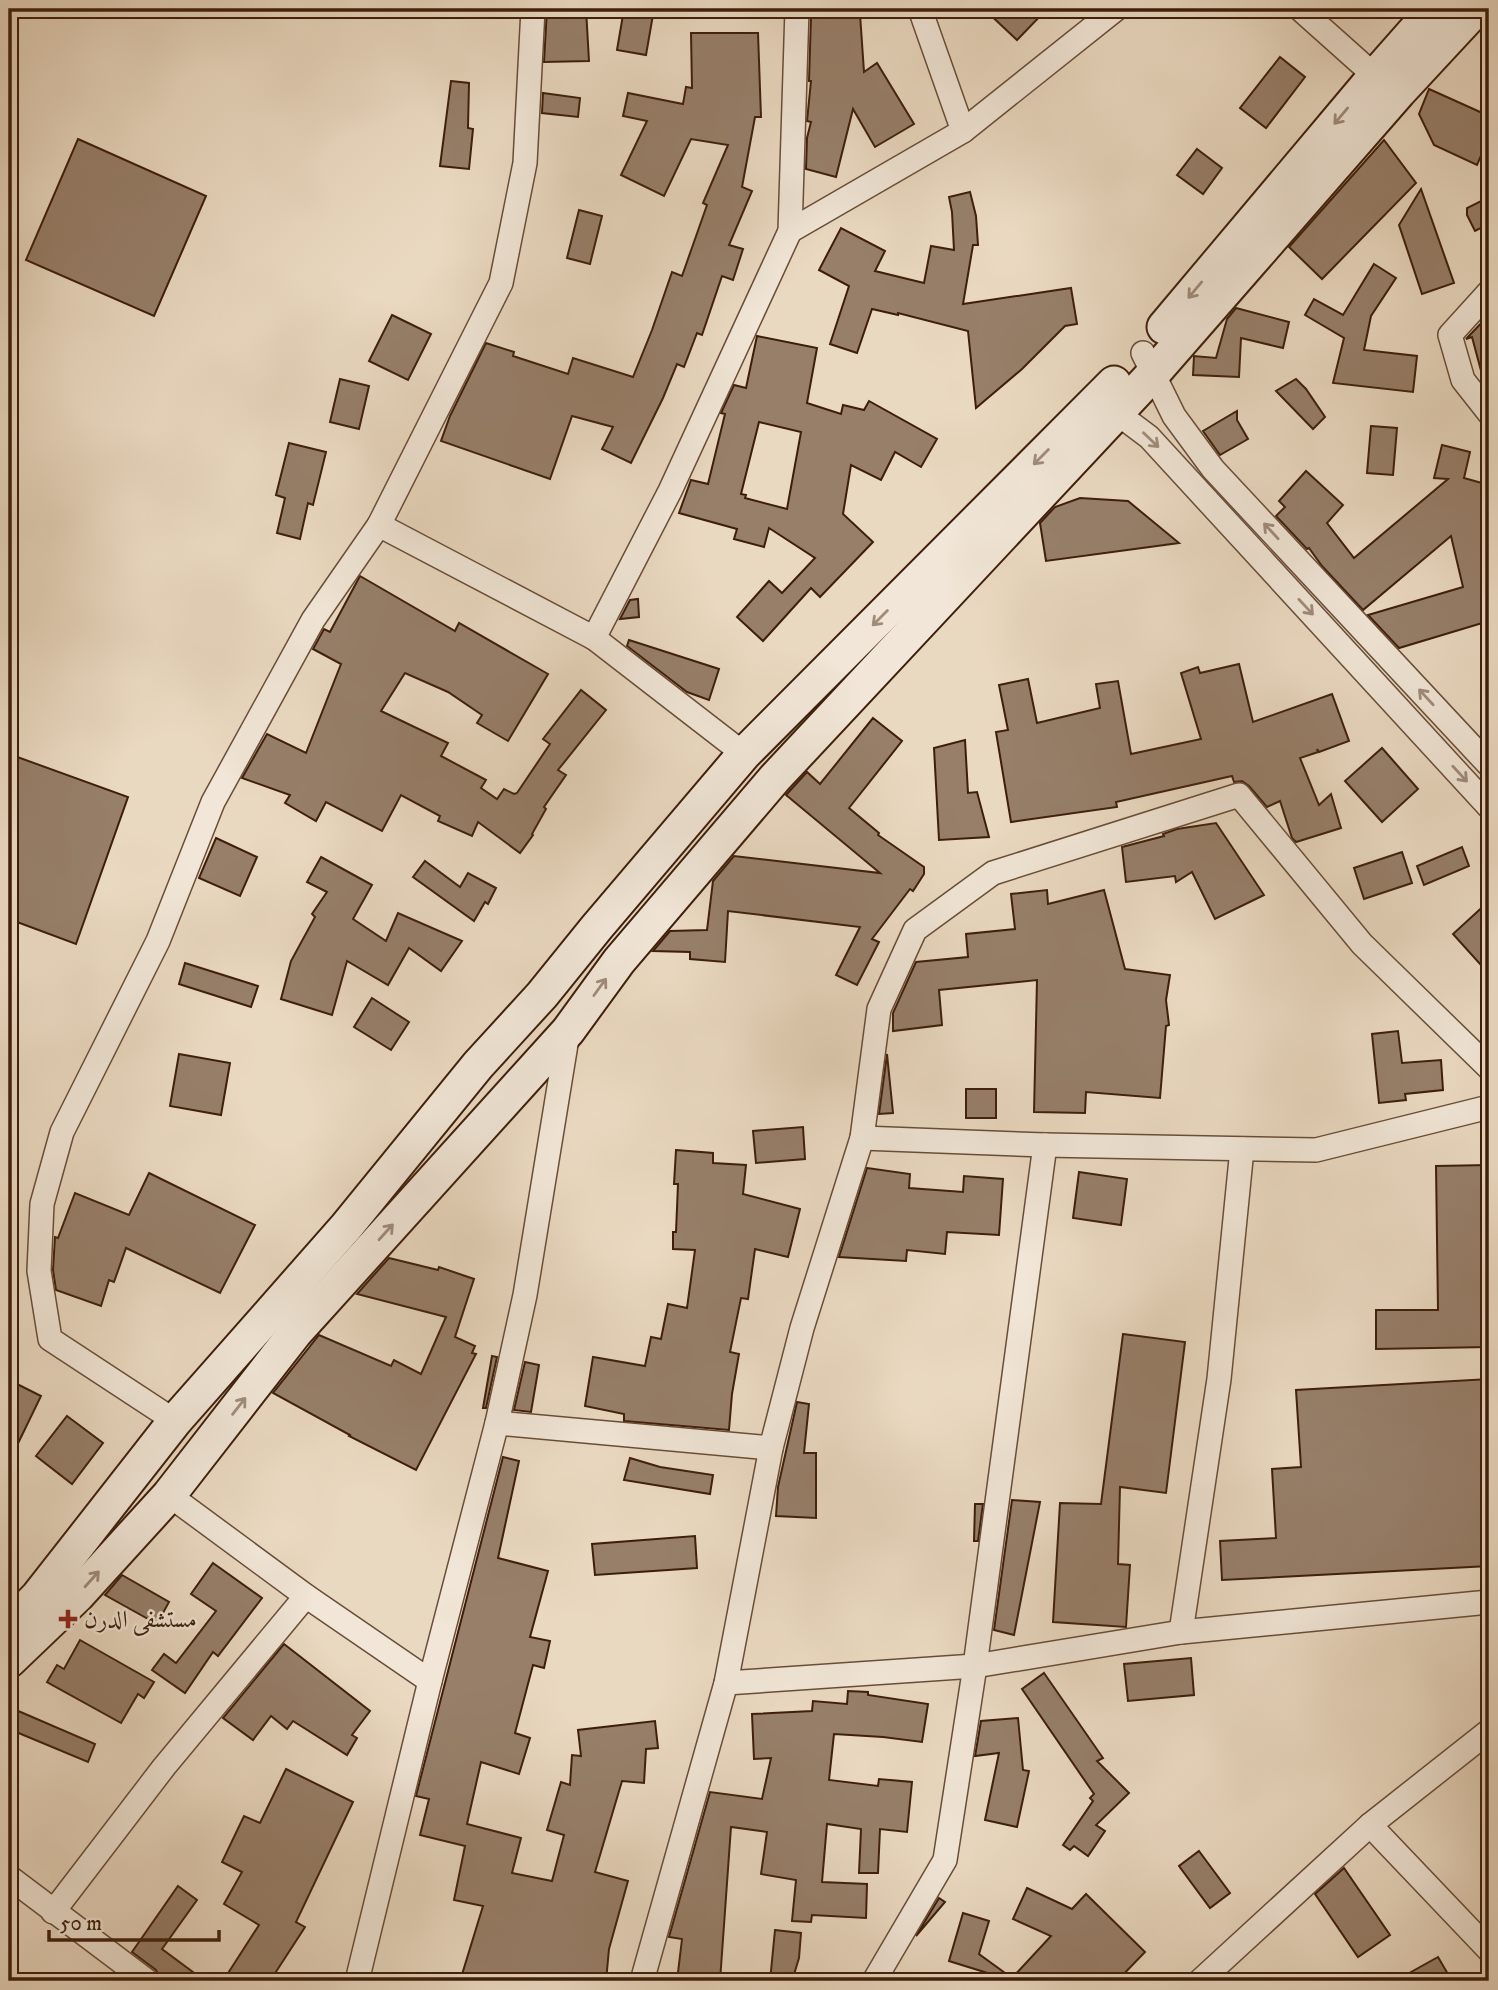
<svg xmlns="http://www.w3.org/2000/svg" width="1498" height="1990" font-family="'IM FELL DW Pica',Amiri,serif">
<rect width="100%" height="100%" fill="#ead9c1"/>
<filter id="stains"><feTurbulence type="fractalNoise" baseFrequency=".00286" numOctaves="4"/><feColorMatrix values="0 0 0 0 .2 0 0 0 0 .09 0 0 0 0 .02 0 0 0 .5 -.17"/></filter>
<radialGradient id="worn" r=".72"><stop offset=".6" stop-color="#630" stop-opacity="0"/><stop offset="1" stop-color="#630" stop-opacity=".3"/></radialGradient>
<g fill="#977f6a" stroke="#3e1e0b" stroke-width="2" fill-rule="evenodd">
<polygon points="547,9 586,9 589,61 544,62"/>
<polygon points="624,9 654,9 646,55 617,50"/>
<polygon points="984,9 1047,9 1017,40"/>
<polygon points="860,14 864,72 877,63 914,124 875,147 853,109 836,177 806,169 807,138 811,122 807,121 811,81 809,81 811,17"/>
<polygon points="691,33 758,33 761,117 755,117 742,187 752,191 729,245 743,249 733,280 722,276 702,335 697,333 684,367 677,364 663,398 631,463 602,449 613,427 572,416 550,479 441,441 450,416 486,343 514,352 513,356 568,374 573,358 633,377 652,330 672,272 682,276 707,205 703,203 728,145 691,139 664,196 621,175 647,121 623,116 628,93 683,104 686,87 692,88"/>
<polygon points="1280,57 1305,77 1266,128 1240,108"/>
<polygon points="451,81 469,83 468,128 473,129 469,169 440,166"/>
<polygon points="1429,89 1489,116 1489,137 1477,165 1434,145 1419,114"/>
<polygon points="543,93 580,98 578,117 542,113"/>
<polygon points="78,139 206,196 154,316 26,260"/>
<polygon points="1384,140 1416,183 1322,279 1289,247"/>
<polygon points="1197,149 1222,168 1203,194 1177,175"/>
<polygon points="1421,189 1454,283 1422,294 1399,225"/>
<polygon points="970,192 976,216 978,245 973,245 963,304 1071,288 1077,324 1065,326 1022,369 976,408 968,331 898,313 898,315 872,309 857,353 830,344 849,286 819,270 841,228 885,251 875,271 924,283 931,246 954,250 952,212 949,197"/>
<polygon points="1489,197 1489,224 1475,231 1467,215 1467,208"/>
<polygon points="579,210 602,216 590,264 567,258"/>
<polygon points="1374,264 1396,278 1371,316 1364,350 1417,356 1413,392 1333,383 1344,338 1305,315 1314,299 1343,315"/>
<polygon points="1236,308 1289,322 1283,348 1241,338 1239,377 1193,375 1194,356 1216,358 1227,319"/>
<polygon points="392,315 431,334 408,380 369,361"/>
<polygon points="1489,315 1489,377 1483,378 1472,337 1466,339"/>
<path d="M 757,336 L 817,348 L 807,403 L 841,414 L 843,405 L 864,410 L 869,401 L 937,439 L 921,467 L 895,452 L 881,480 L 851,465 L 843,514 L 873,542 L 820,597 L 811,588 L 763,641 L 737,617 L 769,581 L 782,593 L 815,558 L 769,528 L 764,547 L 734,539 L 737,529 L 679,513 L 691,480 L 708,484 L 725,414 L 721,413 L 734,385 L 746,388 ZM 759,422 L 801,432 L 787,509 L 745,498 L 746,495 L 741,494 Z"/>
<polygon points="340,379 369,386 359,429 330,422"/>
<polygon points="1296,379 1306,389 1325,417 1313,429 1276,391"/>
<polygon points="1237,411 1237,420 1248,439 1220,455 1203,431"/>
<polygon points="1371,426 1397,428 1393,475 1367,473"/>
<polygon points="289,443 326,452 313,505 308,503 300,539 277,533 285,498 276,495"/>
<polygon points="1442,445 1470,452 1464,478 1489,485 1489,621 1399,648 1368,615 1463,587 1451,536 1363,610 1322,566 1309,548 1307,549 1276,516 1285,507 1279,501 1306,471 1343,505 1327,523 1354,558 1448,479 1434,478"/>
<polygon points="1080,498 1128,501 1179,543 1046,561 1040,523 1055,507"/>
<polygon points="360,576 455,631 459,623 548,674 508,741 477,723 482,715 448,692 405,673 381,711 448,743 441,756 486,780 481,788 497,799 504,789 514,794 517,793 550,744 543,739 581,690 606,710 558,770 566,775 544,807 546,809 532,834 533,835 520,853 478,822 472,836 438,821 440,816 401,795 382,831 326,802 316,821 285,803 290,795 242,778 267,734 306,753 341,664 313,649 324,629 330,632"/>
<polygon points="638,599 639,617 620,619 630,600"/>
<polygon points="629,640 719,669 709,700 687,692 627,646"/>
<polygon points="1239,664 1253,722 1332,694 1349,741 1319,752 1317,749 1318,752 1300,758 1319,805 1331,794 1341,828 1296,842 1292,838 1280,801 1267,807 1249,786 1242,781 1234,782 1232,776 1116,802 1117,807 1011,822 996,732 1008,730 999,685 1028,679 1037,723 1100,708 1096,684 1118,681 1131,754 1201,739 1181,673 1198,667 1200,673"/>
<polygon points="873,718 902,741 849,808 879,833 878,835 924,867 924,874 913,891 910,889 872,939 879,942 857,985 836,975 860,927 728,911 725,962 690,959 690,952 653,951 670,931 707,930 713,881 734,856 880,873 786,795 807,772 820,784"/>
<polygon points="965,740 968,793 977,792 989,837 939,840 934,748"/>
<polygon points="1382,748 1418,789 1382,822 1345,781"/>
<polygon points="9,754 128,797 76,944 9,919"/>
<polygon points="1216,823 1264,895 1215,919 1192,872 1176,882 1175,876 1126,882 1122,847 1164,836 1163,834 1177,829"/>
<polygon points="216,838 257,857 240,896 199,878"/>
<polygon points="1462,847 1469,866 1424,885 1417,866"/>
<polygon points="1402,852 1412,883 1364,899 1354,868"/>
<polygon points="321,857 372,885 353,919 386,941 398,913 462,941 441,971 409,948 388,985 347,961 332,1015 281,999 291,961 315,917 312,914 327,892 307,882"/>
<polygon points="425,861 460,887 468,873 496,888 488,904 485,902 474,921 413,877"/>
<polygon points="1047,890 1048,904 1104,890 1125,969 1170,975 1166,1000 1169,1025 1166,1026 1160,1098 1086,1092 1085,1113 1034,1112 1037,980 939,990 942,1025 893,1031 893,1013 916,962 968,957 966,934 1015,929 1011,894"/>
<polygon points="1489,901 1489,974 1453,934"/>
<polygon points="185,963 258,986 251,1007 179,984"/>
<polygon points="372,998 409,1022 391,1050 354,1027"/>
<polygon points="1398,1031 1402,1063 1441,1060 1443,1090 1405,1094 1406,1100 1379,1103 1372,1034"/>
<polygon points="179,1054 230,1063 221,1115 170,1106"/>
<polygon points="887,1054 893,1113 879,1114"/>
<rect x="966" y="1089" width="30" height="29"/>
<polygon points="803,1127 805,1159 756,1163 753,1131"/>
<polygon points="676,1150 713,1153 713,1163 746,1165 743,1194 800,1209 788,1257 755,1249 748,1299 741,1298 730,1352 739,1354 732,1394 729,1430 624,1421 624,1414 585,1406 593,1357 645,1366 651,1337 661,1339 668,1304 687,1308 695,1250 673,1249 673,1232 676,1232 678,1184 674,1184"/>
<polygon points="1489,1165 1489,1347 1376,1349 1376,1310 1438,1310 1436,1166"/>
<polygon points="867,1168 910,1174 909,1188 963,1192 964,1176 1003,1179 999,1235 947,1232 945,1254 907,1250 906,1261 839,1257"/>
<polygon points="1079,1172 1127,1179 1121,1225 1073,1218"/>
<polygon points="149,1173 255,1225 220,1293 126,1248 114,1282 109,1280 101,1306 56,1290 53,1270 55,1237 58,1238 75,1193 129,1215"/>
<polygon points="389,1258 438,1270 439,1267 474,1279 455,1337 475,1346 472,1353 476,1354 416,1470 349,1436 350,1435 273,1393 319,1335 391,1366 394,1360 421,1374 446,1317 357,1294"/>
<polygon points="1123,1334 1185,1342 1166,1493 1120,1487 1118,1564 1130,1565 1126,1627 1053,1622 1060,1503 1101,1504"/>
<polygon points="492,1356 497,1357 486,1408 483,1408"/>
<polygon points="525,1362 539,1365 531,1412 514,1410"/>
<polygon points="1489,1379 1489,1566 1222,1580 1220,1541 1276,1538 1272,1469 1301,1467 1296,1390"/>
<polygon points="9,1380 41,1396 9,1462"/>
<polygon points="797,1402 809,1404 804,1453 816,1453 816,1518 776,1516 778,1487"/>
<polygon points="67,1416 103,1443 72,1484 36,1456"/>
<polygon points="503,1457 519,1461 498,1558 548,1571 530,1637 550,1641 544,1668 533,1665 515,1733 530,1738 519,1774 481,1762 467,1824 521,1838 512,1873 552,1881 564,1835 547,1830 561,1782 570,1785 572,1755 581,1756 578,1730 655,1721 658,1748 646,1749 644,1783 622,1781 595,1872 628,1881 609,1949 606,1981 460,1981 483,1906 454,1900 465,1846 420,1835 429,1799 416,1796"/>
<polygon points="630,1458 660,1467 713,1475 710,1494 624,1480"/>
<polygon points="1012,1500 1040,1502 1014,1635 994,1630"/>
<polygon points="975,1504 983,1504 978,1541 974,1541"/>
<polygon points="695,1536 697,1568 595,1575 592,1544"/>
<polygon points="213,1563 262,1598 218,1656 213,1652 185,1693 152,1670 164,1654 176,1663 216,1611 191,1594"/>
<polygon points="122,1575 169,1602 157,1624 105,1595"/>
<polygon points="80,1640 154,1682 144,1698 138,1694 121,1723 47,1682 57,1665 64,1669"/>
<polygon points="284,1644 370,1711 352,1735 357,1738 347,1755 293,1721 287,1729 271,1716 253,1740 223,1718"/>
<polygon points="1191,1658 1194,1695 1128,1701 1124,1664"/>
<polygon points="1044,1673 1103,1758 1097,1761 1129,1793 1096,1825 1105,1831 1088,1856 1074,1846 1070,1850 1063,1845 1093,1801 1090,1798 1094,1794 1022,1689"/>
<polygon points="848,1691 868,1692 868,1695 928,1704 922,1742 883,1737 834,1734 829,1780 878,1786 879,1779 912,1782 907,1832 880,1829 878,1873 859,1873 861,1829 827,1824 822,1882 867,1884 866,1918 812,1915 811,1922 792,1921 796,1880 761,1874 767,1832 731,1827 720,1981 677,1981 682,1939 669,1937 710,1792 762,1799 771,1758 754,1759 752,1714 812,1711 813,1701 847,1704"/>
<polygon points="9,1707 95,1744 88,1762 9,1729"/>
<polygon points="1018,1718 1023,1770 1029,1771 1017,1827 985,1820 999,1753 975,1756 981,1721"/>
<polygon points="286,1769 353,1802 296,1922 305,1927 270,1981 223,1981 259,1925 224,1904 242,1872 222,1862 244,1816 260,1823"/>
<polygon points="1199,1851 1230,1893 1210,1908 1179,1866"/>
<polygon points="1344,1868 1390,1935 1358,1957 1315,1894"/>
<polygon points="178,1886 197,1900 162,1949 205,1981 161,1981 156,1970 132,1952"/>
<polygon points="1027,1888 1072,1909 1086,1894 1145,1952 1117,1981 1008,1981 1010,1980 949,1961 963,1913 989,1921 979,1954 1012,1978 1051,1936 1013,1919"/>
<polygon points="939,1898 945,1902 916,1936"/>
<polygon points="775,1930 801,1933 799,1958 792,1981 770,1981"/>
<polygon points="1438,1957 1452,1981 1395,1981"/>
</g>
<g fill="none" stroke-linecap="round" stroke-linejoin="round">
<defs>
<g id="street">
<polyline points="920,9 963,131"/>
<polyline points="1300,9 1375,76"/>
<polyline points="790,231 963,131 1116,9"/>
<polyline points="1489,292 1450,335 1463,380 1489,413"/>
<polyline points="1143,353 1174,416 1213,469 1489,765"/>
<polyline points="1103,408 1117,413 1149,437 1489,807"/>
<polyline points="379,525 594,638 744,754"/>
<polyline points="594,638 670,491 790,231 797,9"/>
<polyline points="862,1138 1045,1145 1316,1150 1489,1107"/>
<polyline points="175,1421 50,1339 39,1271 42,1204 62,1132 158,941 213,802 313,620 379,525 501,283 525,163 533,9"/>
<polyline points="497,1423 771,1448"/>
<polyline points="169,1495 306,1596 430,1681"/>
<polyline points="1181,1632 1219,1379 1242,1149"/>
<polyline points="726,1683 975,1666 1181,1632 1489,1602"/>
<polyline points="1370,1825 1489,1950"/>
<polyline points="9,1877 147,1981"/>
<polyline points="53,1912 164,1767 306,1596"/>
<polyline points="357,1981 430,1681 497,1423 525,1295 568,1032"/>
<polyline points="642,1981 726,1683 771,1448 802,1328 862,1138 879,1009 915,930 993,873 1239,795 1362,944 1489,1068"/>
<polyline points="874,1981 945,1860 975,1666 1045,1145"/>
<polyline points="1200,1981 1370,1825 1489,1731"/>
</g>
<g id="secondary">
<polyline points="1164,327 1375,76 1434,9"/>
<polyline points="9,1626 38,1596 175,1421 346,1227 478,1065 542,995 597,927 744,754 1114,383"/>
<polyline points="9,1661 78,1595 169,1495 295,1333 568,1031 619,961 775,778 1152,375 1399,92 1476,9"/>
</g>
</defs>
<use href="#street" stroke="#694d38" stroke-width="26"/>
<use href="#secondary" stroke="#3e1e0b" stroke-width="37"/>
<use href="#street" stroke="#f1e6d7" stroke-width="23"/>
<use href="#secondary" stroke="#f1e6d7" stroke-width="33"/>
</g>
<defs><path id="oneway-shaft" d="M-6 0H5M1.5-3L5.5 0L1.5 3" fill="none" stroke-width="1.6" stroke-linecap="round" stroke-linejoin="round" transform="scale(1.75)"/></defs>
<g stroke="#a08c7b">
<use href="#oneway-shaft" transform="translate(1341 116) rotate(130)"/>
<use href="#oneway-shaft" transform="translate(1195 290) rotate(130)"/>
<use href="#oneway-shaft" transform="translate(1151 440) rotate(44)"/>
<use href="#oneway-shaft" transform="translate(1041 457) rotate(135)"/>
<use href="#oneway-shaft" transform="translate(1271 531) rotate(-133)"/>
<use href="#oneway-shaft" transform="translate(1306 607) rotate(47)"/>
<use href="#oneway-shaft" transform="translate(880 618) rotate(135)"/>
<use href="#oneway-shaft" transform="translate(1426 697) rotate(-133)"/>
<use href="#oneway-shaft" transform="translate(1460 774) rotate(47)"/>
<use href="#oneway-shaft" transform="translate(600 987) rotate(-54)"/>
<use href="#oneway-shaft" transform="translate(386 1232) rotate(-48)"/>
<use href="#oneway-shaft" transform="translate(239 1406) rotate(-52)"/>
<use href="#oneway-shaft" transform="translate(92 1579) rotate(-48)"/>
</g>
<path fill="#8f2418" stroke="#f1e6d7" stroke-width="2.5" d="M64.5 1608.5h7v7h7v7h-7v7h-7v-7h-7v-7h7z"/>
<g text-anchor="middle" stroke-width="5" stroke-linejoin="round" paint-order="stroke">
<g font-size="24" fill="#3e1e0b" stroke="#f1e6d7" text-anchor="start">
<text x="84" y="1627">مستشفى الدرن</text>
</g>
</g>
<rect width="1498" height="1990" fill="none" stroke="#ead9c1" stroke-width="35"/>
<rect x="10" y="10" width="1477" height="1969" fill="none" stroke="#3e1e0b" stroke-width="3.5"/>
<rect x="18" y="18" width="1463" height="1955" fill="none" stroke="#3e1e0b" stroke-width="2"/>
<path d="M49 1930v10h170v-10" fill="none" stroke="#3e1e0b" stroke-width="3.5"/>
<text x="60" y="1930" font-size="21" fill="#3e1e0b" stroke="#f1e6d7" stroke-width="5" paint-order="stroke">50 m</text>
<rect width="100%" height="100%" filter="url(#stains)"/>
<rect width="100%" height="100%" fill="url(#worn)"/>
</svg>
